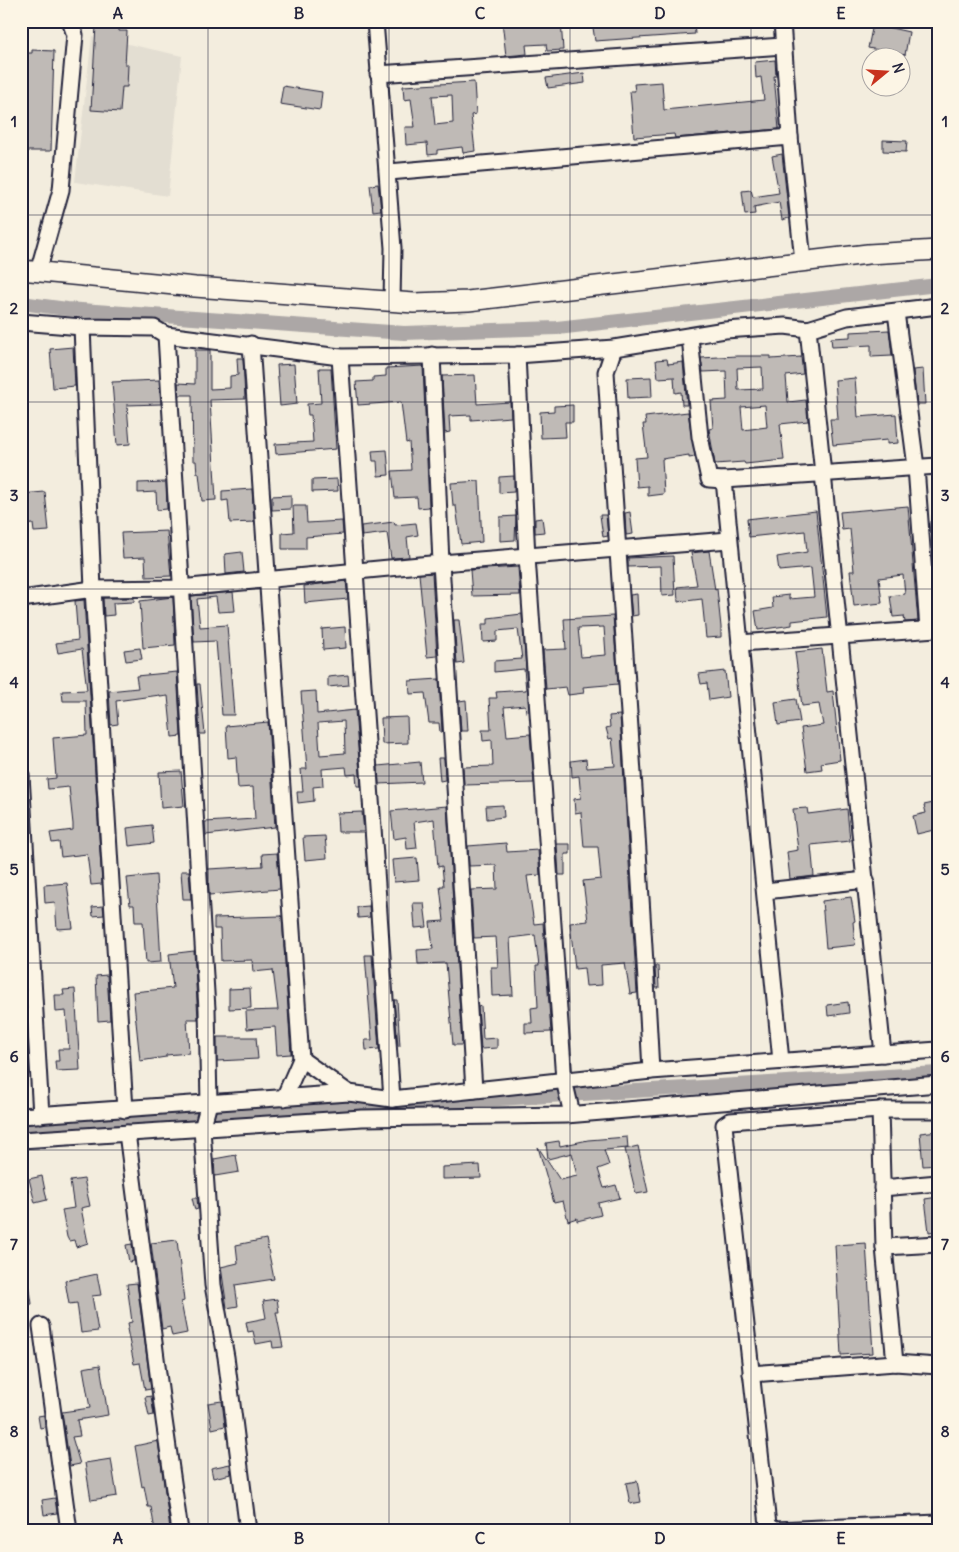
<svg xmlns="http://www.w3.org/2000/svg" width="959" height="1552" font-family="Delius,sans-serif">
<rect width="100%" height="100%" fill="#f3edde"/>
<filter id="ink" filterUnits="userSpaceOnUse"><feTurbulence type="fractalNoise" baseFrequency=".02" numOctaves="2"/><feDisplacementMap in="SourceGraphic" scale="10" xChannelSelector="R" yChannelSelector="G"/><feConvolveMatrix kernelMatrix="1 2 1 2 8 2 1 2 1" color-interpolation-filters="sRGB"/></filter>
<g filter="url(#ink)">
<polygon fill="#e3ded2" points="92,36 182,56 168,196 75,182"/>
<g fill="none" stroke-linecap="round" stroke-linejoin="round">
<g stroke="#aca7a6" stroke-width="14">
<polyline points="21,303 67,309 404,333 557,328 938,285"/>
<polyline points="21,1130 344,1108 938,1073"/>
</g>
</g>
<g fill="#bfbab6" stroke="#22223b" fill-rule="evenodd">
<polygon points="502,21 561,21 563,50 547,51 546,44 526,45 527,54 506,56"/>
<polygon points="592,21 694,21 695,34 595,41"/>
<polygon points="873,24 909,32 905,55 868,48"/>
<polygon points="96,26 119,28 119,31 127,31 125,65 128,65 127,87 122,87 120,112 91,110"/>
<polygon points="32,50 54,51 51,151 25,151 26,87 21,87 21,53 32,53"/>
<polygon points="775,60 776,76 774,76 779,129 675,138 674,134 634,137 630,91 635,91 634,84 662,82 664,110 764,100 761,77 756,78 755,62"/>
<polygon points="584,73 585,83 548,88 546,78"/>
<path d="M 474,82 L 476,114 L 471,115 L 475,151 L 463,153 L 462,147 L 437,150 L 437,154 L 428,155 L 427,143 L 406,145 L 405,127 L 415,127 L 411,99 L 404,100 L 403,86 ZM 452,95 L 453,123 L 435,125 L 432,96 Z"/>
<polygon points="283,86 322,92 320,110 280,104"/>
<polygon points="883,140 907,141 906,152 883,151"/>
<polygon points="782,154 789,218 782,220 779,202 754,207 755,214 745,215 742,191 751,190 753,197 779,193 772,156"/>
<polygon points="378,184 381,210 373,211 370,185"/>
<polygon points="889,330 892,356 871,357 871,345 832,347 831,338 850,337 850,332"/>
<polygon points="73,347 75,386 53,388 50,349"/>
<polygon points="195,350 210,350 210,389 230,388 230,376 238,375 237,358 243,358 245,399 210,400 216,500 202,501 199,473 197,473 196,461 193,461 192,395 179,395 178,383 195,384"/>
<path d="M 737,356 L 771,356 L 771,359 L 801,357 L 803,374 L 786,376 L 788,402 L 806,400 L 808,421 L 780,424 L 784,460 L 745,464 L 744,462 L 715,464 L 709,429 L 713,428 L 711,401 L 727,400 L 726,371 L 703,372 L 701,358 ZM 762,367 L 763,389 L 738,390 L 737,368 ZM 765,405 L 767,427 L 743,430 L 741,407 Z"/>
<polygon points="667,359 668,364 683,362 687,405 682,405 681,392 675,393 674,377 658,378 656,360"/>
<polygon points="294,364 297,404 280,406 277,365"/>
<polygon points="423,366 429,507 418,508 417,497 395,498 392,471 411,470 409,442 406,443 401,402 358,405 356,382 373,381 373,377 386,376 386,368"/>
<polygon points="319,368 331,368 336,449 276,454 275,444 313,442 311,415 308,415 307,404 321,403"/>
<polygon points="923,369 925,404 917,404 913,370"/>
<polygon points="475,375 477,404 510,402 511,417 471,420 471,415 449,416 450,432 445,433 442,376"/>
<polygon points="651,377 652,397 628,398 627,378"/>
<polygon points="855,378 858,417 896,414 898,443 887,444 887,440 833,445 830,419 838,419 835,380"/>
<polygon points="159,380 161,404 127,405 130,444 117,445 112,382"/>
<polygon points="573,405 573,422 565,422 566,437 541,438 540,412 554,411 554,406"/>
<polygon points="688,412 695,457 689,458 689,455 662,459 664,494 648,496 648,486 637,487 635,458 647,457 643,424 646,424 645,417"/>
<polygon points="387,450 389,475 378,476 377,461 373,461 372,451"/>
<polygon points="514,476 514,492 499,493 499,477"/>
<polygon points="337,479 338,491 312,492 312,480"/>
<polygon points="479,481 482,542 461,544 456,506 453,506 451,483"/>
<polygon points="166,482 167,509 157,510 156,492 138,493 138,483"/>
<polygon points="252,489 254,522 230,523 228,500 222,501 222,491"/>
<polygon points="45,492 49,531 34,532 33,524 22,525 21,494"/>
<polygon points="291,495 291,509 272,510 272,496"/>
<polygon points="293,506 306,506 307,523 342,521 343,534 306,537 306,549 282,549 282,533 294,532"/>
<polygon points="908,506 918,621 905,622 904,616 893,617 890,596 905,594 903,575 879,578 882,603 854,606 850,571 854,571 850,529 842,530 840,512"/>
<polygon points="816,511 827,617 792,621 792,625 758,630 755,611 773,608 772,597 789,595 789,599 814,597 811,568 779,571 777,557 807,552 805,531 749,537 747,519"/>
<polygon points="630,512 633,534 626,535 625,513"/>
<polygon points="600,515 606,515 608,536 603,537"/>
<polygon points="516,516 515,540 500,541 500,517"/>
<polygon points="542,518 544,532 535,533 535,519"/>
<polygon points="394,522 395,525 416,523 418,535 407,537 409,557 391,558 387,533 362,536 361,526"/>
<polygon points="167,531 171,576 146,577 145,557 123,558 121,533"/>
<polygon points="709,551 715,590 717,589 721,627 721,637 706,638 702,599 678,602 677,587 697,585 691,553"/>
<polygon points="242,552 244,572 226,574 225,554"/>
<polygon points="673,556 675,595 662,596 661,566 628,567 628,558"/>
<polygon points="518,567 520,595 472,596 470,570"/>
<polygon points="432,573 437,656 427,657 419,574"/>
<polygon points="346,581 348,599 305,603 304,586"/>
<polygon points="233,592 235,611 218,612 216,597 197,599 200,627 227,625 234,715 222,715 216,641 194,642 191,596"/>
<polygon points="637,594 638,615 632,616 630,595"/>
<polygon points="173,597 175,645 143,648 140,601"/>
<polygon points="103,598 134,598 134,602 113,603 114,615 104,616"/>
<polygon points="84,600 102,884 91,885 87,854 61,857 59,842 52,843 50,833 73,830 73,824 69,787 48,789 47,779 56,778 53,738 87,735 86,701 63,701 62,691 87,690 82,649 58,653 56,643 78,640 75,601"/>
<polygon points="522,614 529,711 526,712 525,705 504,707 507,736 530,734 534,783 464,785 463,767 493,766 492,740 483,741 482,730 491,730 489,698 497,698 496,692 526,690 524,669 494,672 494,661 522,659 518,629 497,631 497,641 483,642 482,624 488,624 488,618"/>
<path d="M 613,616 L 618,684 L 583,687 L 584,693 L 568,695 L 566,687 L 546,689 L 543,650 L 566,649 L 564,619 ZM 604,627 L 606,655 L 581,657 L 578,628 Z"/>
<polygon points="454,620 459,620 464,663 457,664"/>
<polygon points="345,627 346,648 323,650 322,629"/>
<polygon points="140,648 142,659 126,661 124,650"/>
<polygon points="822,649 827,692 833,691 840,760 821,763 822,769 807,771 801,728 823,725 819,704 802,706 795,652"/>
<polygon points="725,671 728,697 709,700 707,683 701,684 699,674"/>
<polygon points="177,672 181,736 172,737 168,696 160,697 160,695 116,701 118,724 111,725 109,691 138,688 136,676"/>
<polygon points="348,675 349,685 328,687 328,677"/>
<polygon points="439,679 442,732 440,732 439,723 429,723 425,693 410,694 409,681"/>
<polygon points="197,684 200,684 205,734 200,734"/>
<path d="M 316,691 L 317,714 L 355,710 L 361,786 L 357,786 L 356,774 L 347,775 L 346,767 L 322,769 L 323,786 L 313,787 L 314,801 L 298,803 L 297,792 L 303,792 L 301,769 L 307,769 L 301,692 ZM 344,721 L 345,753 L 320,755 L 318,723 Z"/>
<polygon points="796,699 800,722 778,725 775,702"/>
<polygon points="466,700 468,731 461,731 459,701"/>
<polygon points="620,715 637,993 630,994 625,963 601,965 602,985 586,986 584,968 575,969 570,923 588,921 583,881 601,879 598,847 584,847 581,812 575,813 574,799 581,798 579,776 572,777 571,761 586,759 587,768 615,766 612,738 609,739 606,728 610,727 609,716"/>
<polygon points="407,717 408,743 382,744 381,718"/>
<polygon points="268,722 275,827 206,835 205,822 255,819 253,787 238,788 236,757 228,758 226,726"/>
<polygon points="438,758 444,758 445,780 440,781"/>
<polygon points="420,762 422,782 379,784 378,766"/>
<polygon points="181,771 184,806 161,808 159,772"/>
<polygon points="938,802 938,829 917,834 913,816 926,813 924,805"/>
<polygon points="503,805 504,817 487,819 486,806"/>
<polygon points="447,806 462,1045 453,1045 446,963 418,964 417,950 433,949 430,922 444,921 440,886 444,886 442,866 438,867 434,819 414,822 417,848 407,849 406,837 394,839 391,811"/>
<polygon points="807,808 808,814 847,809 850,841 811,845 814,876 790,879 787,852 798,850 793,809"/>
<polygon points="362,812 364,832 338,832 337,813"/>
<polygon points="152,825 154,843 129,846 127,828"/>
<polygon points="325,836 327,858 305,860 303,837"/>
<polygon points="506,843 507,852 538,850 540,875 527,876 534,924 543,923 551,1032 525,1033 525,1023 532,1023 531,1008 538,1007 536,966 539,966 535,935 510,938 513,995 492,996 491,967 498,967 496,937 474,938 471,890 497,889 496,865 469,866 468,846"/>
<polygon points="557,844 570,844 570,854 565,854 565,875 559,875"/>
<polygon points="277,853 280,889 209,895 208,869 263,866 262,854"/>
<polygon points="417,858 419,880 394,882 392,860"/>
<polygon points="181,871 189,871 191,899 183,899"/>
<polygon points="156,875 161,962 146,963 143,922 135,922 134,905 130,905 127,878"/>
<polygon points="67,883 73,928 57,929 55,902 45,903 44,885"/>
<polygon points="851,897 855,921 853,922 855,945 826,948 822,901"/>
<polygon points="413,903 424,903 427,927 415,928"/>
<polygon points="103,906 104,915 93,916 92,907"/>
<polygon points="369,906 370,917 358,918 357,907"/>
<polygon points="282,916 291,1054 277,1055 275,1027 247,1029 246,1011 278,1010 273,970 253,972 252,960 221,961 220,929 214,929 214,918"/>
<polygon points="194,951 198,1019 187,1019 189,1053 166,1055 166,1057 140,1061 133,992 173,988 169,954"/>
<polygon points="365,955 372,955 379,1049 366,1050 365,1040 372,1040"/>
<polygon points="655,966 658,966 659,988 656,988"/>
<polygon points="107,975 110,1020 98,1021 96,976"/>
<polygon points="250,988 251,1008 229,1009 229,989"/>
<polygon points="75,989 80,1070 56,1071 55,1061 59,1061 58,1049 69,1049 66,1011 56,1012 55,995 64,995 63,990"/>
<polygon points="394,1000 397,1000 400,1046 398,1046"/>
<polygon points="848,1002 849,1013 828,1016 827,1005"/>
<polygon points="481,1006 483,1039 497,1038 497,1048 481,1049 478,1007"/>
<polygon points="217,1037 256,1037 258,1059 217,1061"/>
<polygon points="27,1043 29,1074 21,1075 21,1044"/>
<polygon points="938,1131 938,1165 923,1166 920,1133"/>
<polygon points="627,1137 628,1148 604,1150 609,1165 598,1169 604,1188 616,1185 620,1198 598,1203 601,1215 577,1221 577,1218 568,1221 563,1201 554,1203 538,1147 560,1180 577,1176 572,1153 548,1159 546,1143 559,1141 560,1146 588,1140"/>
<polygon points="638,1146 648,1192 636,1194 625,1149"/>
<polygon points="236,1155 239,1172 215,1176 214,1159"/>
<polygon points="480,1165 481,1178 442,1179 442,1167"/>
<polygon points="42,1176 47,1200 35,1203 29,1179"/>
<polygon points="84,1179 90,1206 81,1208 88,1243 76,1247 74,1240 69,1241 67,1237 62,1210 74,1208 70,1181"/>
<polygon points="938,1197 938,1231 929,1232 925,1199"/>
<polygon points="192,1198 197,1198 198,1209 195,1210"/>
<polygon points="266,1239 274,1279 235,1285 238,1306 227,1308 221,1267 238,1263 236,1245"/>
<polygon points="177,1240 184,1301 181,1302 187,1333 172,1336 170,1327 162,1329 151,1243"/>
<polygon points="866,1243 873,1353 841,1355 835,1245"/>
<polygon points="132,1244 134,1261 129,1262 126,1245"/>
<polygon points="27,1269 32,1304 21,1306 21,1270"/>
<polygon points="97,1274 101,1295 92,1296 98,1331 81,1333 77,1303 69,1304 65,1281"/>
<polygon points="137,1283 151,1389 145,1390 140,1363 134,1364 127,1329 129,1328 128,1323 132,1322 127,1284"/>
<polygon points="277,1299 279,1312 276,1312 283,1347 273,1348 272,1341 256,1344 253,1331 248,1332 246,1322 266,1318 263,1301"/>
<polygon points="100,1365 108,1415 77,1420 80,1436 72,1437 80,1464 70,1466 62,1412 90,1408 83,1368"/>
<polygon points="151,1396 154,1415 149,1416 145,1397"/>
<polygon points="222,1401 225,1426 212,1429 208,1403"/>
<polygon points="44,1415 45,1427 40,1428 38,1416"/>
<polygon points="158,1441 170,1529 155,1531 151,1507 148,1507 144,1486 142,1487 135,1446"/>
<polygon points="111,1459 117,1496 91,1500 85,1463"/>
<polygon points="230,1464 231,1474 213,1478 211,1468"/>
<polygon points="637,1481 641,1502 630,1504 626,1483"/>
<polygon points="55,1498 57,1513 44,1515 42,1500"/>
</g>
<g fill="none" stroke-linecap="round" stroke-linejoin="round">
<defs>
<g id="minor">
<polyline points="375,21 393,248 392,301"/>
<polyline points="782,21 790,137 803,261"/>
<polyline points="378,74 783,46"/>
<polyline points="389,172 790,137"/>
<polyline points="38,272 61,190 75,35 70,21"/>
<polyline points="896,312 916,467 928,629"/>
<polyline points="21,322 82,327 154,328 166,335 340,357 517,355 614,348 725,330 785,326 808,329 847,317 938,306"/>
<polyline points="82,327 93,589 125,1110"/>
<polyline points="808,329 883,1054"/>
<polyline points="166,335 207,1009 209,1103 202,1129 213,1285 226,1357 248,1531"/>
<polyline points="690,337 700,437 709,479 724,480 938,466"/>
<polyline points="251,344 301,1059"/>
<path d="M 614,348 L 606,372 C 621,605 639,838 651,1071"/>
<polyline points="432,355 441,563 474,1090"/>
<polyline points="517,355 527,557 564,1080 572,1114"/>
<polyline points="340,357 392,1099"/>
<polyline points="724,480 781,1061"/>
<polyline points="21,599 93,589 180,588 441,563 729,540"/>
<polyline points="740,643 936,629"/>
<polyline points="21,775 41,1115"/>
<polyline points="765,891 866,880"/>
<polyline points="284,1098 301,1059 349,1093"/>
<polyline points="880,1110 884,1247 895,1363"/>
<polyline points="938,1110 880,1110 730,1121 724,1125 768,1525 775,1530 938,1523"/>
<polyline points="21,1116 349,1093 392,1099 651,1071 938,1050"/>
<polyline points="127,1133 164,1420 180,1531"/>
<polyline points="21,1140 362,1118 566,1115 938,1084"/>
<polyline points="882,1188 938,1183"/>
<polyline points="884,1247 938,1244"/>
<polyline points="41,1326 69,1531"/>
<polyline points="751,1374 895,1363 938,1366"/>
</g>
<polyline id="tertiary" points="21,270 195,287 414,303 468,301 868,254 938,250"/>
</defs>
<use href="#minor" stroke="#22223b" stroke-width="19"/>
<use href="#tertiary" stroke="#22223b" stroke-width="22"/>
<use href="#minor" stroke="#fcf5e5" stroke-width="15"/>
<use href="#tertiary" stroke="#fcf5e5" stroke-width="19"/>
</g>
</g>
<path fill="none" stroke="#22223b" stroke-width="1" stroke-opacity="0.55" d="M 208,21 L 208,1531M 389,21 L 389,1531M 570,21 L 570,1531M 751,21 L 751,1531M 21,215 L 938,215M 21,402 L 938,402M 21,589 L 938,589M 21,776 L 938,776M 21,963 L 938,963M 21,1150 L 938,1150M 21,1337 L 938,1337"/>
<rect width="959" height="1552" fill="none" stroke="#fcf5e5" stroke-width="55"/>
<g transform="translate(886 72) rotate(72)"><circle r="24" fill="#fcf5e5" stroke="#a5a1a1"/>
<path d="M0-4L9 19L0 12L-9 19Z" fill="#c8321e"/>
<text y="-8" font-size="14" font-weight="bold" text-anchor="middle" fill="#22223b">N</text>
</g>
<rect x="28" y="28" width="904" height="1496" fill="none" stroke="#22223b" stroke-width="2"/>
<g font-size="16" text-anchor="middle" font-weight="bold" fill="#22223b">
<text x="118" y="19">A</text>
<text x="299" y="19">B</text>
<text x="480" y="19">C</text>
<text x="660" y="19">D</text>
<text x="841" y="19">E</text>
<text x="14" y="127">1</text>
<text x="945" y="127">1</text>
<text x="14" y="314">2</text>
<text x="945" y="314">2</text>
<text x="14" y="501">3</text>
<text x="945" y="501">3</text>
<text x="14" y="688">4</text>
<text x="945" y="688">4</text>
<text x="14" y="875">5</text>
<text x="945" y="875">5</text>
<text x="14" y="1062">6</text>
<text x="945" y="1062">6</text>
<text x="14" y="1250">7</text>
<text x="945" y="1250">7</text>
<text x="14" y="1437">8</text>
<text x="945" y="1437">8</text>
<text x="118" y="1544">A</text>
<text x="299" y="1544">B</text>
<text x="480" y="1544">C</text>
<text x="660" y="1544">D</text>
<text x="841" y="1544">E</text>
</g>
</svg>
